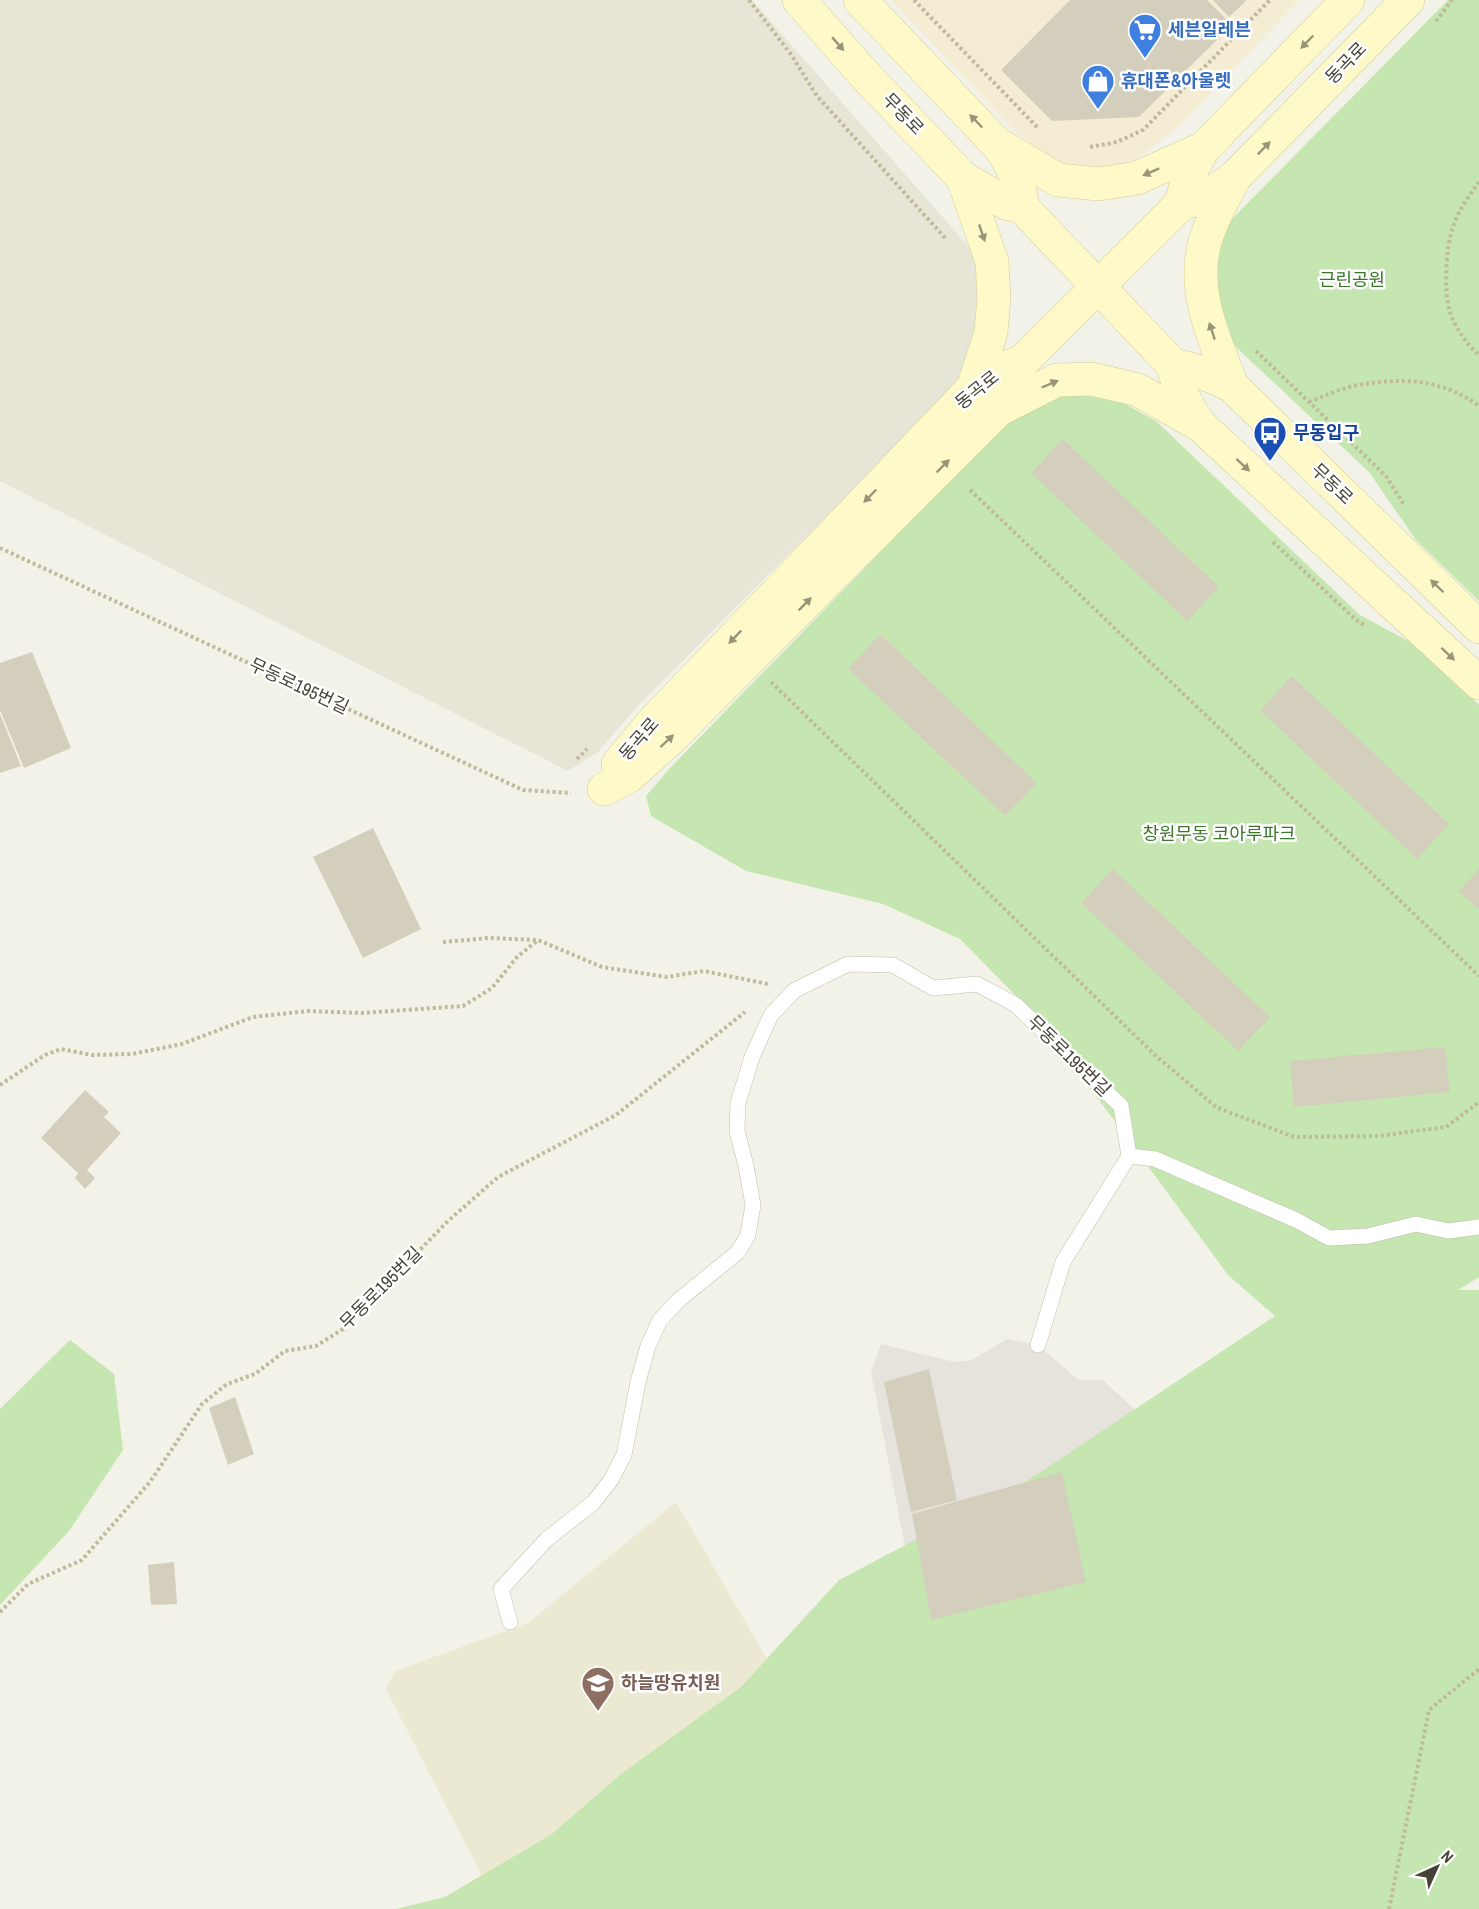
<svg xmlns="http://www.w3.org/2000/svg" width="1479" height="1909" font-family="'Archivo Narrow','Noto Sans KR',sans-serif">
<rect width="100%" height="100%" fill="#f3f2e8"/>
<polygon fill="#e7e5d6" points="0,0 752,0 976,255 988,309 974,365 909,433 635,709 599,751 568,771 0,481"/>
<polygon fill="#f4ecd3" points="891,0 1299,0 1179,126 1139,158 1093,171 1053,161 1017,133"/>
<polygon fill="#e6e3dc" points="1007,1339 1038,1345 1079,1380 1103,1380 1146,1420 922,1634 871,1372 881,1344 955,1362 972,1360"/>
<polygon fill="#ece9d2" points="676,1502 811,1735 499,1909 386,1689 395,1671 528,1623"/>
<g fill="#c5e6b1">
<polygon points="1448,0 1479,0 1479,601 1416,540 1369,472 1222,334 1211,253 1229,222"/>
<polygon points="1061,394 1116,399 1156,421 1360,615 1423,649 1479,705 1479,1277 1458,1290 1479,1290 1479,1909 396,1909 445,1897 552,1834 621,1774 741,1687 839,1580 1027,1481 1275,1316 1228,1275 1114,1120 1032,1012 960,939 883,904 746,871 651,816 646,796 670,768 1020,409"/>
<polygon points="70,1340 114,1374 123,1450 69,1531 0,1605 0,1409"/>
</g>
<g fill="#d4cfbd">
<polygon points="1070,0 1207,0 1232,25 1139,117 1052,121 1001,70"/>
<polygon points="1213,0 1247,0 1229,17"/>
<polygon points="1063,439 1219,587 1187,621 1031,473"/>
<polygon points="880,634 1037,783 1005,816 848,669"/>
<polygon points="32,652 71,748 24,768 0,710 0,663"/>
<polygon points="1292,676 1449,824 1417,859 1260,710"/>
<polygon points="0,714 21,766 0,773"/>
<polygon points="373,828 421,929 363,958 313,857"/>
<polygon points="1113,869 1270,1017 1238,1051 1081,903"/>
<polygon points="1479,869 1479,910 1459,891"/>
<polygon points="1445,1047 1450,1092 1294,1107 1290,1061"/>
<polygon points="85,1090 109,1112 104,1117 121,1133 87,1170 95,1178 85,1189 75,1178 78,1173 41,1138"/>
<polygon points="929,1369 957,1500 911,1512 884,1382"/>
<polygon points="235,1397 254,1454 228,1465 209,1408"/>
<polygon points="1062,1472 1086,1582 931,1620 912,1514"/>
<polygon points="174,1562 177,1604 151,1605 148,1565"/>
</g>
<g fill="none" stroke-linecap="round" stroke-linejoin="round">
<defs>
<g id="lane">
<polyline points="1038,1345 1063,1262 1129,1156"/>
<polyline points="510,1622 501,1589 547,1539 593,1503 611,1480 624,1455 638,1382 648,1346 660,1320 680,1299 738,1252 748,1235 753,1205 746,1166 737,1131 738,1103 752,1057 771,1015 795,990 848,964 893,965 933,988 977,984 1016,1005 1121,1106 1129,1156 1155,1159 1296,1220 1329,1238 1368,1236 1416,1224 1448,1231 1479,1227"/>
</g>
<g id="secondary">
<path d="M 799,0 L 863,73 L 963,178 L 1006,203 L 1022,207 L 1173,365 C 1195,369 1213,376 1232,386 L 1479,627"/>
<path d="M 860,0 L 998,145 C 1012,164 1021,182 1022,207"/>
<polyline points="1001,146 1058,180 1099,184 1137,178 1204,148"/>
<polyline points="963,178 992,262 994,298 991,332 973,388"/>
<path d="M 1182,203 C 1203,200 1217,190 1234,178 L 1408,0"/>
<path d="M 1182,203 C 1185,181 1193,166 1204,148 L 1348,0"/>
<path d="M 1173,365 C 1178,388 1186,406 1200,425 L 1479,683"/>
<path d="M 1232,386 C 1215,340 1191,292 1205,242 C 1211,220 1224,198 1234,178"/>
<polyline points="998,410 1057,380 1092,379 1138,390 1198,424"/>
<polyline points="618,764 652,723 973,388 1004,368 1022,362"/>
<polyline points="604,789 629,776 669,740 998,410 1008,394 1022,362 1182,203"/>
</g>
</defs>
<use href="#lane" stroke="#c1bead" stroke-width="16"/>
<use href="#secondary" stroke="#d2cd98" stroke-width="34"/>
<g stroke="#c0b99c" stroke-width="4" stroke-dasharray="3 3" stroke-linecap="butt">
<polyline points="749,0 790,53 817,96 947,240"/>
<polyline points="914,0 1037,127"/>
<polyline points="1436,21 1452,0"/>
<polyline points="1090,147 1117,142 1143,130 1270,0"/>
<path d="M 1479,182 C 1469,196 1457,212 1452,230 C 1446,249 1444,289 1449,309 C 1454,326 1466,344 1479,355"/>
<polyline points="1256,351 1386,476 1404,505"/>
<path d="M 1309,402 C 1325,396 1341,388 1358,385 C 1402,377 1442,379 1479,406"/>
<polyline points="970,490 1479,976"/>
<polyline points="1273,542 1356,620 1364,625"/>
<polyline points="0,548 523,790 571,793"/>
<polyline points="771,682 1155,1055 1216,1107 1294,1137 1378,1136 1446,1127 1479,1102"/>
<polyline points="577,759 587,749"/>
<polyline points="443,942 489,938 536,940"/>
<polyline points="0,1085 45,1055 61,1049 92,1055 132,1054 182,1044 253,1017 308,1011 362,1013 463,1006 492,988 517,957 538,940 602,967 667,977 704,971 768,984"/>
<polyline points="0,1612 28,1584 82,1560 150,1482 202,1404 227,1384 255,1374 285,1351 316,1346 343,1329 448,1221 498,1177 616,1115 745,1012"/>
<polyline points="1389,1909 1429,1710 1479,1669"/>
</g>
<use href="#lane" stroke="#fff" stroke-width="15"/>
<use href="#secondary" stroke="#fdf9c8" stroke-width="33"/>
</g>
<defs><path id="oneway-solid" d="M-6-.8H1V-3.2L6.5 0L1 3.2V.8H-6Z" transform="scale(1.5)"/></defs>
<g fill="#989578">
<use href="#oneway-solid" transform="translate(1307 42) rotate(134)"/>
<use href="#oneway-solid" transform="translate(838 44) rotate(49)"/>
<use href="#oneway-solid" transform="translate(976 121) rotate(-134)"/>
<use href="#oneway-solid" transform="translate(1264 148) rotate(-46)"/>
<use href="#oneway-solid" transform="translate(1151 172) rotate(156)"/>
<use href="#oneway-solid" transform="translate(982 233) rotate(71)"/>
<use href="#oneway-solid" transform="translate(1212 331) rotate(-108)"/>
<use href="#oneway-solid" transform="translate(1050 384) rotate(-23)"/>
<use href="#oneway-solid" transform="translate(1243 465) rotate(43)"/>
<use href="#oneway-solid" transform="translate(943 466) rotate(-45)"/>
<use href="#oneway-solid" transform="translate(870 496) rotate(134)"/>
<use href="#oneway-solid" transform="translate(1437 586) rotate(-136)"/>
<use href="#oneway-solid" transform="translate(805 604) rotate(-45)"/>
<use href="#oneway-solid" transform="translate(735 637) rotate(134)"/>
<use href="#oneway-solid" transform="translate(1448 654) rotate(43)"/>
<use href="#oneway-solid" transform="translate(667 741) rotate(-43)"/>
</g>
<defs>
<symbol id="supermarket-pin" viewBox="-11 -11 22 30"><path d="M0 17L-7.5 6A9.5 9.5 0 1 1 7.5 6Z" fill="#3f7fe0" stroke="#fff"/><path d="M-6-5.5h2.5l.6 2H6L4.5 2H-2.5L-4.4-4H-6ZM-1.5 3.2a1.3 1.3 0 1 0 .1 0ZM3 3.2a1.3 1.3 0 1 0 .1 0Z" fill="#fff"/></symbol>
<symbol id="shop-pin" viewBox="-11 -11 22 30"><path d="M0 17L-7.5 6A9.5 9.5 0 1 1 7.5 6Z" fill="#3f7fe0" stroke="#fff"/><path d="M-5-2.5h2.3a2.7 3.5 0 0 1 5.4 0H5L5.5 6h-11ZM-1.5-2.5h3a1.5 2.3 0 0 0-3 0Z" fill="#fff"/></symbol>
<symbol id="bus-pin" viewBox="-11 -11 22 30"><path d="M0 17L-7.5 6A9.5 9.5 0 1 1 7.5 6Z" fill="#1a4fb4" stroke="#fff"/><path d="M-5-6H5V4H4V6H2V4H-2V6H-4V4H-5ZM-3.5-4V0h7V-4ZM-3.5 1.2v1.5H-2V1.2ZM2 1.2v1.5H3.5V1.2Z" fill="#fff"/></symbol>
<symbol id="school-pin" viewBox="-11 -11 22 30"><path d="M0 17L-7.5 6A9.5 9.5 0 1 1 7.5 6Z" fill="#8d6e63" stroke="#fff"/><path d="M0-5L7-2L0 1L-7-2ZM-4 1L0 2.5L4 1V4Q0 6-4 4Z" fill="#fff"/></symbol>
</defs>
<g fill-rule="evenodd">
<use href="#supermarket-pin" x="1126" y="11" width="38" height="52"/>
<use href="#shop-pin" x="1079" y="62" width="38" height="52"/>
<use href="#bus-pin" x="1251" y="414" width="38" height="52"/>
<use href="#school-pin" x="579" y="1664" width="38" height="52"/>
</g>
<g text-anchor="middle" stroke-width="5" stroke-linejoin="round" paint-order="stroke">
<g font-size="18" font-weight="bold" fill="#366cbe" stroke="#fff" text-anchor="start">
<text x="1168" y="36">세븐일레븐</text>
<text x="1121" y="87">휴대폰&amp;아울렛</text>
</g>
<g font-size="18" fill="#464336" stroke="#fff">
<text transform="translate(1346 63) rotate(-46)" y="6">동곡로</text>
<text transform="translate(903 114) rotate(46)" y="6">무동로</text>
<text transform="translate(977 390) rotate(-39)" y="6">동곡로</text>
<text transform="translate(1332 484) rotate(44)" y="6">무동로</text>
<text transform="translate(299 686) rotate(25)" y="6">무동로195번길</text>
<text transform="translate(639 739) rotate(-49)" y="6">동곡로</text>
<text transform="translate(1069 1056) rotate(44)" y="6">무동로195번길</text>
<text transform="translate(381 1288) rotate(-45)" y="6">무동로195번길</text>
</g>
<g font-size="18" fill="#3b762b" stroke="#fff">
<text x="1352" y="286">근린공원</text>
<text x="1219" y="840">창원무동 코아루파크</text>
</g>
<g font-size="18" font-weight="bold" fill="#164399" stroke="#fff" text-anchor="start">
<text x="1293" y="439">무동입구</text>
</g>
<g font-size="18" font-weight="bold" fill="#785e54" stroke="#fff" text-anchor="start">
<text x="621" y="1689">하늘땅유치원</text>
</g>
</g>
<g transform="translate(1437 1867) rotate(45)" stroke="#ffffff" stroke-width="4.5" paint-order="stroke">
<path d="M0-4.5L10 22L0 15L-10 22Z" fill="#464336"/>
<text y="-9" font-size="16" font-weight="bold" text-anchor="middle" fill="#464336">N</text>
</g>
</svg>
